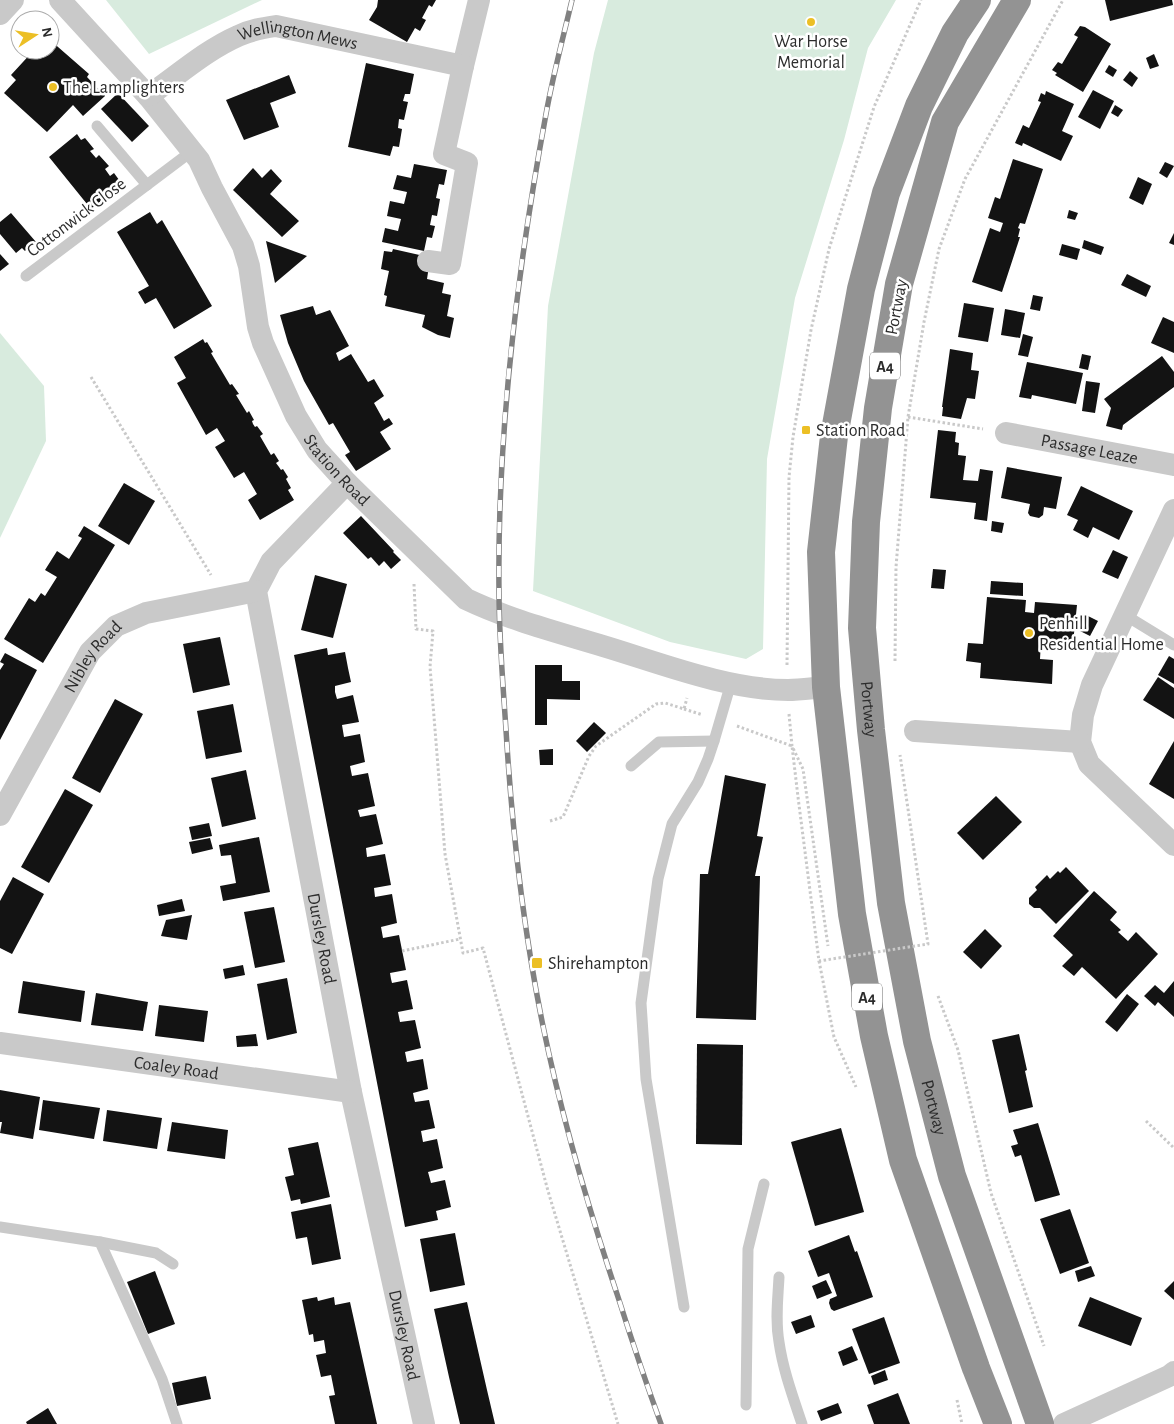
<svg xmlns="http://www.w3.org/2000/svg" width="1174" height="1424" font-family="'Alegreya Sans',sans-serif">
<rect width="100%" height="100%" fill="#fff"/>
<g fill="#d8ebde">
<polygon points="106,0 262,0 149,54"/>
<polygon points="608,0 896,0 868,48 844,140 795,298 767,459 763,649 746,659 670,642 533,591 548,306 594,53"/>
<polygon points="0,333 44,386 46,441 0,538"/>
</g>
<g fill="#131313">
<polygon points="378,0 436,0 432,7 429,5 422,18 426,20 420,31 415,28 407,42 369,20 377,7"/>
<polygon points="1105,0 1172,0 1173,5 1110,21"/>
<polygon points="1080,26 1085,27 1111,44 1083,92 1055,75 1057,73 1052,70 1058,62 1062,64 1078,37 1074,35"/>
<polygon points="50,40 89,74 87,77 105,96 83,116 73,105 47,132 4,93 16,80 11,75 34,50 50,50"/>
<polygon points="1154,54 1159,66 1150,69 1146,58"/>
<polygon points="366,63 414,74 410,94 405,94 403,101 408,102 404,120 399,119 398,128 402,129 399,147 393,146 390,156 348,147"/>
<polygon points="1109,65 1117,70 1113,77 1105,72"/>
<polygon points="1130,71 1138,78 1132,87 1123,80"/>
<polygon points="289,75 296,93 270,103 279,127 244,140 226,100"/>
<polygon points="1093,90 1114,101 1100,129 1078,117"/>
<polygon points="1046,91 1074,104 1062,131 1073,136 1061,161 1023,143 1022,146 1015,143 1023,125 1029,128 1041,102 1038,101 1041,93 1045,95"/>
<polygon points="118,93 149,126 132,142 101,109"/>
<polygon points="1115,105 1123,110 1118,117 1111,113"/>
<polygon points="77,134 81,140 85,138 94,149 90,151 96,158 99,155 109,166 105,169 110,176 114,173 122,184 91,209 49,157"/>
<polygon points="1013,159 1043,169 1025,224 1020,223 1018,228 1020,229 1018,237 1020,237 1002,292 972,282 990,228 1000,232 1003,223 988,218 995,197 1000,199"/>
<polygon points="1165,162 1174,166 1167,178 1159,173"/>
<polygon points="414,164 447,170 444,185 439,184 436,198 440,199 437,216 432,215 430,225 435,226 432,238 427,237 424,251 382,242 385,228 398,231 401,219 387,216 390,201 404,204 407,192 393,189 397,175 411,178"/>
<polygon points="253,168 262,178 271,169 282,181 270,194 299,221 282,237 233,190"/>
<polygon points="1138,177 1152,184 1143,205 1129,198"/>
<polygon points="1069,210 1078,213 1075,220 1067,218"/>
<polygon points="150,212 157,224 162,220 212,306 174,329 156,298 145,304 138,292 149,286 117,232"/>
<polygon points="11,213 36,242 25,251 22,248 16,253 0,234 0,222"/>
<polygon points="1174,233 1174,245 1169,243"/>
<polygon points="1084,240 1104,247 1101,255 1082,248"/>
<polygon points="266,241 307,256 275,283"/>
<polygon points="1062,244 1080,249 1077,260 1059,255"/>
<polygon points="393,249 424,256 429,266 427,279 444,283 442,293 451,295 447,316 454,318 450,338 438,335 422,327 425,315 385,306 387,296 384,295 389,271 381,269 384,251 392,252"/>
<polygon points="0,254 9,264 0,271"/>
<polygon points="1127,274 1151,286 1146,297 1121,285"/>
<polygon points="1033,295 1043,297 1040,311 1030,309"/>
<polygon points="964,303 994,308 988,342 958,337"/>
<polygon points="313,306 316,315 330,310 349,346 336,353 339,361 351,354 368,382 374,379 384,396 374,403 384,421 389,418 393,424 380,432 391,449 356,471 345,455 350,452 333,423 329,425 304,381 288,343 280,315"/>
<polygon points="1005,309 1025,313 1020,338 1001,335"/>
<polygon points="1163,317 1174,322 1174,353 1151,343"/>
<polygon points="1023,334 1033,337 1028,357 1018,355"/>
<polygon points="203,339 205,343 207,342 213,352 211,353 230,385 232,384 239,394 236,395 247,413 249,411 254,420 252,421 253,424 255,427 257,426 263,434 260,436 271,455 274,453 279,461 276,463 279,467 281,470 283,469 288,477 286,479 291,488 288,490 294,500 260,520 248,500 257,494 244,472 234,478 215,447 225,441 217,428 206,435 177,383 186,378 174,357"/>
<polygon points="950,349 973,353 971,370 979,371 975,399 967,398 961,419 942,416 943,407 942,407"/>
<polygon points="1082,354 1091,356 1088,370 1079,368"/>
<polygon points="1162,356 1174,372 1174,387 1123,425 1122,430 1106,426 1111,408 1104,399"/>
<polygon points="1027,362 1083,373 1076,404 1032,395 1031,399 1019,397"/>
<polygon points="1086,381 1100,383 1095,413 1082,411"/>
<polygon points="938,430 956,432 955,442 959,443 958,455 966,456 963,480 978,481 980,469 993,471 987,521 974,519 976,503 930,498"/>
<polygon points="1007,467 1062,477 1056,509 1044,507 1043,515 1039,518 1030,516 1028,513 1030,504 1001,498"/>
<polygon points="124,483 155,501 129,545 98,526"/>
<polygon points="1081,486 1133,511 1119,540 1093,527 1088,538 1073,530 1078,520 1067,515"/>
<polygon points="361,516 394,551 393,552 401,560 391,569 384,561 379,566 371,557 368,559 343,533"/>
<polygon points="992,521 1004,523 1002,533 991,531"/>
<polygon points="84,526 115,545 43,663 4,639 29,598 35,602 41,593 45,596 57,577 45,570 57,551 69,559 82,538 78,536"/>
<polygon points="1113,550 1128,557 1118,579 1102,572"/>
<polygon points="933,569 946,570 944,589 931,588"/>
<polygon points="315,575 347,584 333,638 301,630"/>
<polygon points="991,581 1023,583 1023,596 990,594"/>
<polygon points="987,597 1026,600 1025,612 1034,613 1035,602 1077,605 1073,643 1041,641 1040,659 1053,660 1052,684 980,678 981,663 966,661 968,643 983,644"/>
<polygon points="1088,616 1098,621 1090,636 1080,631"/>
<polygon points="220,637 230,685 193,693 183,644"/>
<polygon points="327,648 328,655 345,652 348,668 351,682 335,686 335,692 337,699 353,695 359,722 342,725 344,737 360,734 365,762 350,766 352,776 368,773 375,806 358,810 360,817 376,814 383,844 366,848 367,857 385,854 391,885 374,888 375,897 392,894 397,923 381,927 383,938 399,935 406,970 390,973 391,979 392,983 407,980 413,1009 398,1012 400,1022 415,1020 421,1048 405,1052 407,1062 423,1059 428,1089 413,1093 414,1098 415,1102 429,1100 435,1128 421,1131 423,1142 437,1139 443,1168 428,1172 431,1183 445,1180 451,1207 436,1211 438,1220 405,1227 294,655"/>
<polygon points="5,653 37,670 0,740 0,670 4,664 0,662"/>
<polygon points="1169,656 1174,659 1174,684 1158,675"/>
<polygon points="535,665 562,665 562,681 580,681 580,700 547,699 547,725 535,725"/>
<polygon points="1158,677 1174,688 1174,719 1143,700"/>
<polygon points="115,699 143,714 100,793 72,778"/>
<polygon points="233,704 242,752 206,759 197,711"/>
<polygon points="594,722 606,733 587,752 576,741"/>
<polygon points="1174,741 1174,799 1149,784"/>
<polygon points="553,749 553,765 540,765 539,750"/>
<polygon points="246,770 256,819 222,827 211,778"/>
<polygon points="725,775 766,784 757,836 763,837 755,876 760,876 756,1020 696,1018 700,874 708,874"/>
<polygon points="65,789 93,805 49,883 21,867"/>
<polygon points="996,796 1022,822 983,860 957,833"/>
<polygon points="209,823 212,836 192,840 189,827"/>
<polygon points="259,837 270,892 223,901 220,886 236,883 231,855 221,856 219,845"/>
<polygon points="210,838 213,849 192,854 189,842"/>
<polygon points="1066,867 1089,891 1056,924 1040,908 1034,908 1029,904 1029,898 1037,890 1035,887 1047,875 1050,879 1058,871 1060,873"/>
<polygon points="13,877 44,894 12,954 0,948 0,901"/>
<polygon points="1094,891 1117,912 1110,920 1121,930 1118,932 1128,941 1136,932 1158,954 1116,999 1082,967 1074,976 1062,966 1073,955 1053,936"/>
<polygon points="182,899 185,911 159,916 157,905"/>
<polygon points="274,907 285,962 255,968 244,912"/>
<polygon points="192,915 187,940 161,936 166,920"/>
<polygon points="985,929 1002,946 981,969 963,952"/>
<polygon points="243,965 245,975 225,979 223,969"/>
<polygon points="287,978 297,1033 267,1040 257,984"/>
<polygon points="23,981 85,991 81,1022 18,1013"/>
<polygon points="1174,981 1174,1017 1158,1002 1155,1006 1144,996 1155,985 1164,993"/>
<polygon points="96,993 148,1002 143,1031 91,1025"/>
<polygon points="1127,994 1139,1004 1117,1032 1105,1022"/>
<polygon points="159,1005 208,1011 204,1042 155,1036"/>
<polygon points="256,1034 258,1046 237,1047 236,1036"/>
<polygon points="1019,1034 1027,1070 1025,1071 1033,1107 1009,1113 992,1040"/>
<polygon points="697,1044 743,1045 742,1145 696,1144"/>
<polygon points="0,1090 40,1097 33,1139 0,1133 2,1122 0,1122"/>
<polygon points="43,1100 100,1108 94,1139 39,1130"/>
<polygon points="107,1110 162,1118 157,1149 103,1141"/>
<polygon points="172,1122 228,1130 225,1159 167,1151"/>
<polygon points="1038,1123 1060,1195 1035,1202 1021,1155 1015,1157 1011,1146 1018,1144 1013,1130"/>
<polygon points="841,1128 864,1212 815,1226 791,1142"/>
<polygon points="318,1142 330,1197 301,1204 300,1199 291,1201 285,1177 294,1175 288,1148"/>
<polygon points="331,1204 341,1259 312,1265 307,1237 296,1239 291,1212"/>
<polygon points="1070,1209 1089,1263 1060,1274 1040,1219"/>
<polygon points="455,1233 465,1285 430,1292 420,1239"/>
<polygon points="849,1235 855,1252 857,1251 873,1297 834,1311 831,1309 829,1303 830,1299 837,1296 829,1273 818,1277 808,1251"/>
<polygon points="1091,1266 1095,1276 1078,1282 1075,1271"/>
<polygon points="155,1271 175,1324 148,1334 127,1282"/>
<polygon points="826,1280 832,1293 817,1299 812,1286"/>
<polygon points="1174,1281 1174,1300 1164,1291"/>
<polygon points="317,1297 318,1301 334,1297 335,1305 350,1302 377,1424 335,1424 329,1396 335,1395 331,1375 321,1377 316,1355 326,1353 324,1340 314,1342 313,1334 309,1335 302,1300"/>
<polygon points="1090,1297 1142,1318 1131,1346 1078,1326"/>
<polygon points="467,1302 487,1390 495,1424 460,1424 449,1377 434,1309"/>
<polygon points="811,1315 815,1327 796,1334 791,1322"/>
<polygon points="884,1317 900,1363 869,1374 852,1329"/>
<polygon points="852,1346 858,1360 843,1366 838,1352"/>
<polygon points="885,1370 888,1380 874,1385 871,1376"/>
<polygon points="206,1376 211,1399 177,1406 172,1383"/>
<polygon points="898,1393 910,1424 874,1424 867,1405"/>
<polygon points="838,1403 842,1413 821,1421 817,1411"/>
<polygon points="48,1408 57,1424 27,1424 26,1422"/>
</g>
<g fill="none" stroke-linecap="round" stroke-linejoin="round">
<g stroke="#c9c9c9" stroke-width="3" stroke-dasharray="2.5 2.5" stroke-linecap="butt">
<polyline points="91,377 211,575"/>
<polyline points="908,417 983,429"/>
<polyline points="414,584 416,629 433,631 430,667 445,854 463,953 483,948 548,1191 618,1424"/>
<polyline points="895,661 896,567 908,417 924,322 939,249 965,179 1063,0"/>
<polyline points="787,665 789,477 793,437 811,330 829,249 874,107 921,0"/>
<polyline points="684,709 703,715"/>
<polyline points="789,714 792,746 803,769 828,946"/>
<polyline points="737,726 792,746 798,797"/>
<polyline points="550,821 563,817 589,756 596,746 656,704 665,703 684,709 687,698"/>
<polyline points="402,951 460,939"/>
<polyline points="819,961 834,1037 856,1087"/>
<polyline points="938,996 958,1050 991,1193 1044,1346"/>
<polyline points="1146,1121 1174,1148"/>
<polyline points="957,1400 962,1424"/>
</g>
<g stroke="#c9c9c9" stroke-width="11">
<polyline points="97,126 147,185"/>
<polyline points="26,276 192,151"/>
<polyline points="1125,615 1174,645"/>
<polyline points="631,766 659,742 714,741"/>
<polyline points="0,1227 100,1242 156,1253 173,1264"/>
<polyline points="100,1242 162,1379 177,1424"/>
<path d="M 779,1277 C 778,1298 775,1320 779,1342 C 783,1370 793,1397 802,1424"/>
<polyline points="684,1307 646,1079 641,1003 658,879 672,824 698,782 708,759 714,741 731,683"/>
<polyline points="746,1405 748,1249 764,1184"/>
</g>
<g stroke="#c9c9c9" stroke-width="22">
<path id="s1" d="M 60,0 L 148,96 L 199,160 L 212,188 L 243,246 L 249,266 L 258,327 L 263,343 L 296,416 L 317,450 L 347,483 L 466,599 C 510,620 557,632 603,646 C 660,663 728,690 788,690 C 800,690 813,688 826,687"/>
<polyline points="0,14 13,0"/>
<polyline points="463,66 479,0"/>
<path id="s2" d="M 148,96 C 177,76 206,50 238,36 C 250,30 263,28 276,26 L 463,66 L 444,154 L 467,163 L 450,264 L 428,261"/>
<path id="s3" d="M 1006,433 L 1174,465"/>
<path id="s4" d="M 347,483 L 271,562 L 256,591 L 351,1092 L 424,1424"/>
<polyline points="1174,510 1092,685 1083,715 1080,742 1089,764 1174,845"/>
<polyline points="915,731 1080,742"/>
<path id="s5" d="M 0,815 L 90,652 L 116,626 L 146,613 L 256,591"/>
<path id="s6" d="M 0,1043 L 351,1092"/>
<polyline points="1064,1424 1169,1376 1174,1372"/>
</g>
<g stroke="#939393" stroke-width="28">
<polyline points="977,0 955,33 919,106 886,193 861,289 834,436 821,552 826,687 852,914 874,1036 903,1160 976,1368 998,1424"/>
<path id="s7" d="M 1017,0 L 945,122 L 899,284 L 878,408 L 866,522 L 862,628 L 871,730 L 891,903 L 917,1041 L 952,1176 L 1040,1424"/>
</g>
<defs>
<path id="rail" d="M 572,0 C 563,38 553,75 546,114 C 517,271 497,431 499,592 C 499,638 503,684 506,730 C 512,829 523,928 543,1026 C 562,1119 589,1210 619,1300 C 632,1341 646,1383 661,1424"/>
</defs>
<use href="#rail" stroke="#818181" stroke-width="5.5"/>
<use href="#rail" stroke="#fff" stroke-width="4" stroke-dasharray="11" stroke-linecap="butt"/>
<polyline stroke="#c9c9c9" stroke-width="3" stroke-dasharray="2.5 2.5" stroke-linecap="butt" points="798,797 819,961 928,944 900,755"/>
</g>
<g fill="#ecbf25" stroke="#fff" stroke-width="2">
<circle cx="811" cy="22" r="5"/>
<circle cx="53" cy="87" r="5"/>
<rect x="801" y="425" width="10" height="10" rx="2.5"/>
<circle cx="1029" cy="633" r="5"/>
<rect x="531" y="957" width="12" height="12" rx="2.5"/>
</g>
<g text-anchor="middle" stroke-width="5" stroke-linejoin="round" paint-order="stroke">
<g fill="#fff" stroke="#6b6b6b" stroke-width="1">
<rect x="870" y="352.5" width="30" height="27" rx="4"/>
<rect x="852" y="983.5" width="30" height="27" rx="4"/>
</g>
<g font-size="16" font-weight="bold" fill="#2c2c2c">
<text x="885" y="372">A4</text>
<text x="867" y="1003">A4</text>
</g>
<g font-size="18" fill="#2c2c2c" stroke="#fff" text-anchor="start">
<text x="811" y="47" text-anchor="middle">War Horse<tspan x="811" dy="21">Memorial</tspan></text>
<text x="63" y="93">The Lamplighters</text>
<text x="816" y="436">Station Road</text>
<text x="1039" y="629">Penhill<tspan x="1039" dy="21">Residential Home</tspan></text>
<text x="548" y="969">Shirehampton</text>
</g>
<g font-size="18" fill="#2c2c2c" stroke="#fff">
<text dy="6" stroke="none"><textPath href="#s2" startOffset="170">Wellington Mews</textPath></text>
<text transform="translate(76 217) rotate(-37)" y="6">Cottonwick Close</text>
<text transform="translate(896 307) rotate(-79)" y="6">Portway</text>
<text dy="6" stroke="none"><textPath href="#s3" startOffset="85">Passage Leaze</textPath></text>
<text dy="6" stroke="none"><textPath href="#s1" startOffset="556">Station Road</textPath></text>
<text dy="6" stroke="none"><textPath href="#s5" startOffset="184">Nibley Road</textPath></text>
<text dy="6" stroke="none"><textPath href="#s7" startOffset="738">Portway</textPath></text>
<text dy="6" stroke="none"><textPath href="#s4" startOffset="496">Dursley Road</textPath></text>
<text dy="6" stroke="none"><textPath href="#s6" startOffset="178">Coaley Road</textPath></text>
<text dy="6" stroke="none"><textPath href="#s7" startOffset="1142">Portway</textPath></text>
<text dy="6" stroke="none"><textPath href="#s4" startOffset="901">Dursley Road</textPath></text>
</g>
</g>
<g transform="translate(35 35) rotate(78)"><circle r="24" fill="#ffffff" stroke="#ababab"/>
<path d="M0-4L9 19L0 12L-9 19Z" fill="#ecbf25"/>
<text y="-8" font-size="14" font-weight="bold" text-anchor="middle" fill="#2c2c2c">N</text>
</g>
</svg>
